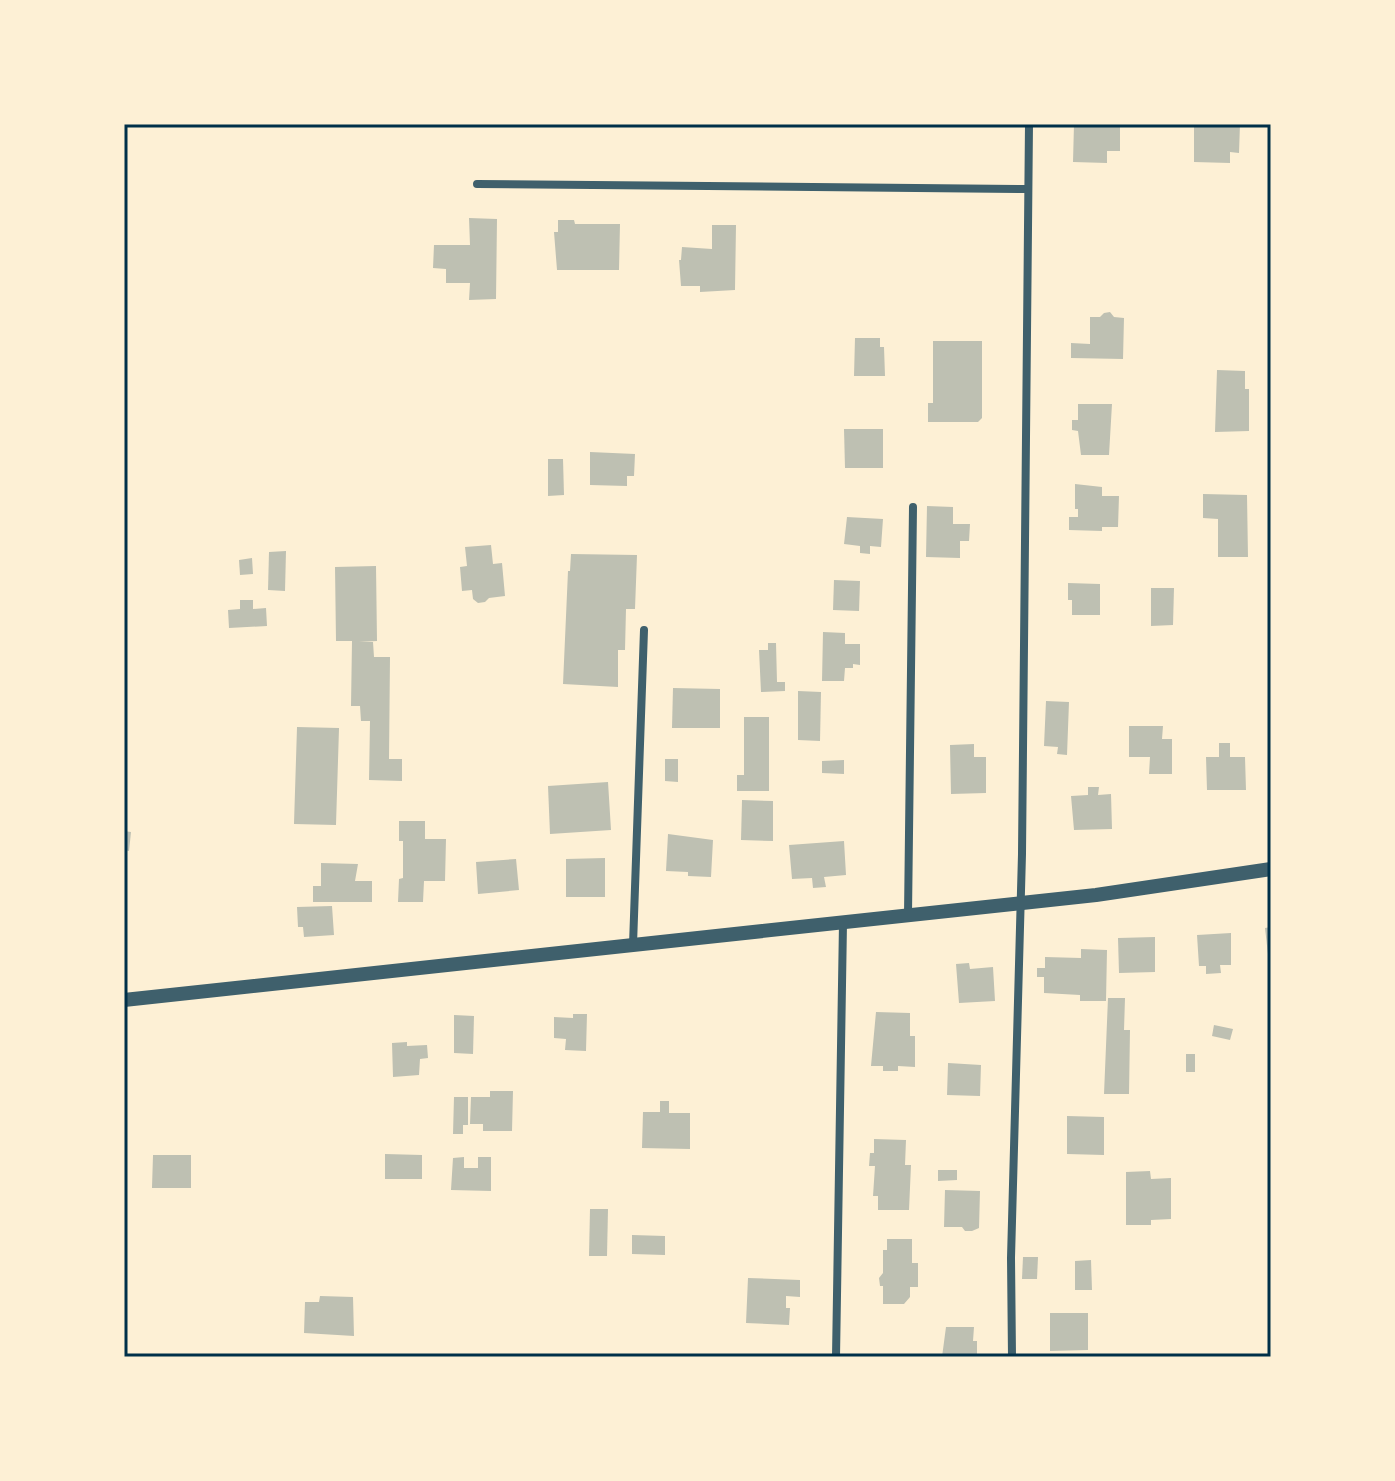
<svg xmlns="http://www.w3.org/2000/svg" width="1395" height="1481" font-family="'Exo 2',sans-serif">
<rect width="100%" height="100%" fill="#fdf0d5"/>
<g fill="#bec0b2">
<polygon points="1074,124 1120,124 1120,151 1107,151 1107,163 1073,162"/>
<polygon points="1194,124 1240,124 1239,153 1230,152 1230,163 1194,162"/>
<polygon points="469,218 497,219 496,299 469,300 470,283 446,283 446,269 433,268 434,245 470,245"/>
<polygon points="558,220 574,220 575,224 620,224 619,270 557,270 554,232 558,232"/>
<polygon points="712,225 736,225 735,290 700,292 700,286 681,286 679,260 681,260 682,247 712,249"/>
<polygon points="1110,312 1114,317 1124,318 1123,359 1071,358 1071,343 1090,344 1090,317 1100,317 1104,313"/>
<polygon points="855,338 880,338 880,347 884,347 885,376 854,376"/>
<polygon points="933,341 982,341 982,418 978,422 928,422 928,403 933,403"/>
<polygon points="1217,370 1245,371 1245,389 1249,389 1249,431 1215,432"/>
<polygon points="1078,404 1112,404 1109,455 1081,455 1078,431 1072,430 1072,420 1078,420"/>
<polygon points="844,429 883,429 883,468 845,468"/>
<polygon points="590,452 635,454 634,476 627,476 627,486 590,485"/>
<polygon points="548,459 563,459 564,495 548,496"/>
<polygon points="1075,484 1102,487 1102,496 1119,496 1118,527 1102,527 1102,531 1069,530 1069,517 1078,517 1078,509 1075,509"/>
<polygon points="1203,494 1247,495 1248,557 1218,557 1218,519 1203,518"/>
<polygon points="927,506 953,507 953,524 970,524 969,541 960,541 960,558 926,557"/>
<polygon points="847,517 883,519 881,547 870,546 870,554 860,553 860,546 844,544"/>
<polygon points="491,545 493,564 502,563 505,596 489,598 485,602 478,603 473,599 472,590 462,591 460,567 467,566 465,547"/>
<polygon points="286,551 285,591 268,590 269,552"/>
<polygon points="571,554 637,555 635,609 626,609 625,650 618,650 618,687 563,684 568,571 570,571"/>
<polygon points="252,558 253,574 240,575 239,560"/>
<polygon points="376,566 377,641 359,642 373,642 374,657 390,657 389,759 402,759 402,781 369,780 370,721 361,721 360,706 351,706 352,641 336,641 335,567"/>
<polygon points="834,580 860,581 859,611 833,610"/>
<polygon points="1068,583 1100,584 1100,615 1072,615 1072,600 1068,600"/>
<polygon points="1151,588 1174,588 1173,625 1151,626"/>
<polygon points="240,600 253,600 253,609 266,608 267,626 229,628 228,610 240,609"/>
<polygon points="823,632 845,633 845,644 860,644 860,665 853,664 853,668 845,668 844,681 822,681"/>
<polygon points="768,643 776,643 777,682 785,682 785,691 761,692 759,650 768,650"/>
<polygon points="673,688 720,689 720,728 672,728"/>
<polygon points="798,691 821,692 820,741 798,740"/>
<polygon points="1046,701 1069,702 1067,755 1057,754 1058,747 1044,746"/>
<polygon points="744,717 769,717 769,791 737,791 737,775 744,775"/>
<polygon points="1129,726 1163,726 1162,739 1172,739 1172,774 1149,774 1150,757 1129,757"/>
<polygon points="297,727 339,728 336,825 294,824"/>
<polygon points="1219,743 1230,743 1230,757 1245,757 1246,790 1207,790 1206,757 1219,757"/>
<polygon points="974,744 974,757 986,757 986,793 951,794 950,745"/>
<polygon points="665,759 678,759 678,782 665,781"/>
<polygon points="844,760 844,774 822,773 822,761"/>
<polygon points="608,782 611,830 550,834 548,786"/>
<polygon points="1088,787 1099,787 1098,795 1111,794 1112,829 1074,830 1071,796 1088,795"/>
<polygon points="742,800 773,801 773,841 741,840"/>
<polygon points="399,821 425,821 425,839 446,839 445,881 424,881 423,902 398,902 399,879 403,878 403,841 399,841"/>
<polygon points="124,831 131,832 129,851 124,850"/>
<polygon points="668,834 713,840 711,877 688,876 688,872 666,871"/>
<polygon points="844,841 846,875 824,877 826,887 813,888 812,878 792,879 789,845"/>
<polygon points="605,858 605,897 566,897 566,859"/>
<polygon points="516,859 519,890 478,894 476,862"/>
<polygon points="321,863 358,864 355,881 372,881 372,902 313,902 313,886 321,886"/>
<polygon points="332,906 334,935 304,937 303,927 298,927 297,907"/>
<polygon points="1271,927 1271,962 1269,963 1265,928"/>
<polygon points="1231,933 1231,965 1220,965 1221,973 1206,974 1206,966 1199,966 1197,935"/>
<polygon points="1155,937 1155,972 1119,973 1118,938"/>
<polygon points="1081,949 1107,950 1106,1001 1080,1001 1080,995 1044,993 1044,977 1037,977 1037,968 1045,968 1045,957 1081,958"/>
<polygon points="969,963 970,969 993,967 995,1001 959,1003 956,964"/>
<polygon points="1108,998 1125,998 1124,1030 1130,1030 1129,1094 1104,1094"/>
<polygon points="876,1012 910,1013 910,1036 915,1036 915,1067 898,1066 898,1071 883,1071 883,1066 871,1066"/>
<polygon points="573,1014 587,1014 586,1051 565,1050 566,1039 554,1038 554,1017 573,1018"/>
<polygon points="454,1015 474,1016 473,1054 454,1053"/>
<polygon points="1214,1025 1233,1029 1230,1040 1212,1036"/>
<polygon points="407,1042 407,1046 427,1045 428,1058 420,1059 419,1075 393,1077 392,1043"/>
<rect x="1186" y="1054" width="9" height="18"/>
<polygon points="948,1063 981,1065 980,1096 947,1095"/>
<polygon points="490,1091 513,1091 512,1131 483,1131 483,1124 470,1124 471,1097 490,1097"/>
<polygon points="454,1097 468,1097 468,1125 463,1125 463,1134 453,1134"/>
<polygon points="660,1101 669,1101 669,1113 690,1113 690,1149 642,1148 643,1112 660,1112"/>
<polygon points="1067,1116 1104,1117 1104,1155 1067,1154"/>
<polygon points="874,1139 906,1140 905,1165 911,1165 909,1210 878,1210 878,1196 873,1196 875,1166 869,1166 870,1153 874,1153"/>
<polygon points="385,1154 422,1155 422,1179 385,1179"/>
<polygon points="153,1155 191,1155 191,1188 152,1188"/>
<polygon points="464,1157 464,1168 478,1168 478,1157 491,1157 491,1191 451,1190 453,1158"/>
<polygon points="938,1170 957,1170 957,1180 938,1181"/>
<polygon points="1150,1171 1151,1179 1171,1178 1171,1219 1151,1220 1151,1225 1126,1225 1126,1172"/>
<polygon points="945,1190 980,1191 979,1228 972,1231 965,1231 962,1227 944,1227"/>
<polygon points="590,1209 608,1209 607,1256 589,1256"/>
<polygon points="632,1235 665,1236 665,1255 632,1254"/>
<polygon points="887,1239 912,1239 912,1263 918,1263 918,1287 910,1287 910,1297 904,1304 883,1304 883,1286 880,1286 879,1278 883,1273 883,1250 887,1250"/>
<polygon points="1023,1257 1038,1257 1037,1279 1022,1279"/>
<polygon points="1091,1260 1092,1290 1075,1290 1075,1261"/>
<polygon points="748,1278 800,1280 800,1297 786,1296 786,1308 790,1308 789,1325 746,1323"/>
<polygon points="320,1296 353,1297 354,1336 304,1333 305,1302 319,1302"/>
<polygon points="1050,1313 1088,1313 1088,1350 1050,1351"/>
<polygon points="946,1327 974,1327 973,1341 977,1341 977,1357 942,1357"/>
</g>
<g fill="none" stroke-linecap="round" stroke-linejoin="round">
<g stroke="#3f606c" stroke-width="8">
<polyline points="477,184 1027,189"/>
<polyline points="908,915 913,507"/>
<polyline points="633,945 644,630"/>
<polyline points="836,1357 843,923"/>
<polyline points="1012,1357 1011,1258 1022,854 1029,124"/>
</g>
<polyline stroke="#3f606c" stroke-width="14" points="124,1000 1096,895 1271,869"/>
</g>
<rect width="1395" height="1481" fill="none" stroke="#fdf0d5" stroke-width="252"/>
<rect x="126" y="126" width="1143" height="1229" fill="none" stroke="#003049" stroke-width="3"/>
</svg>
